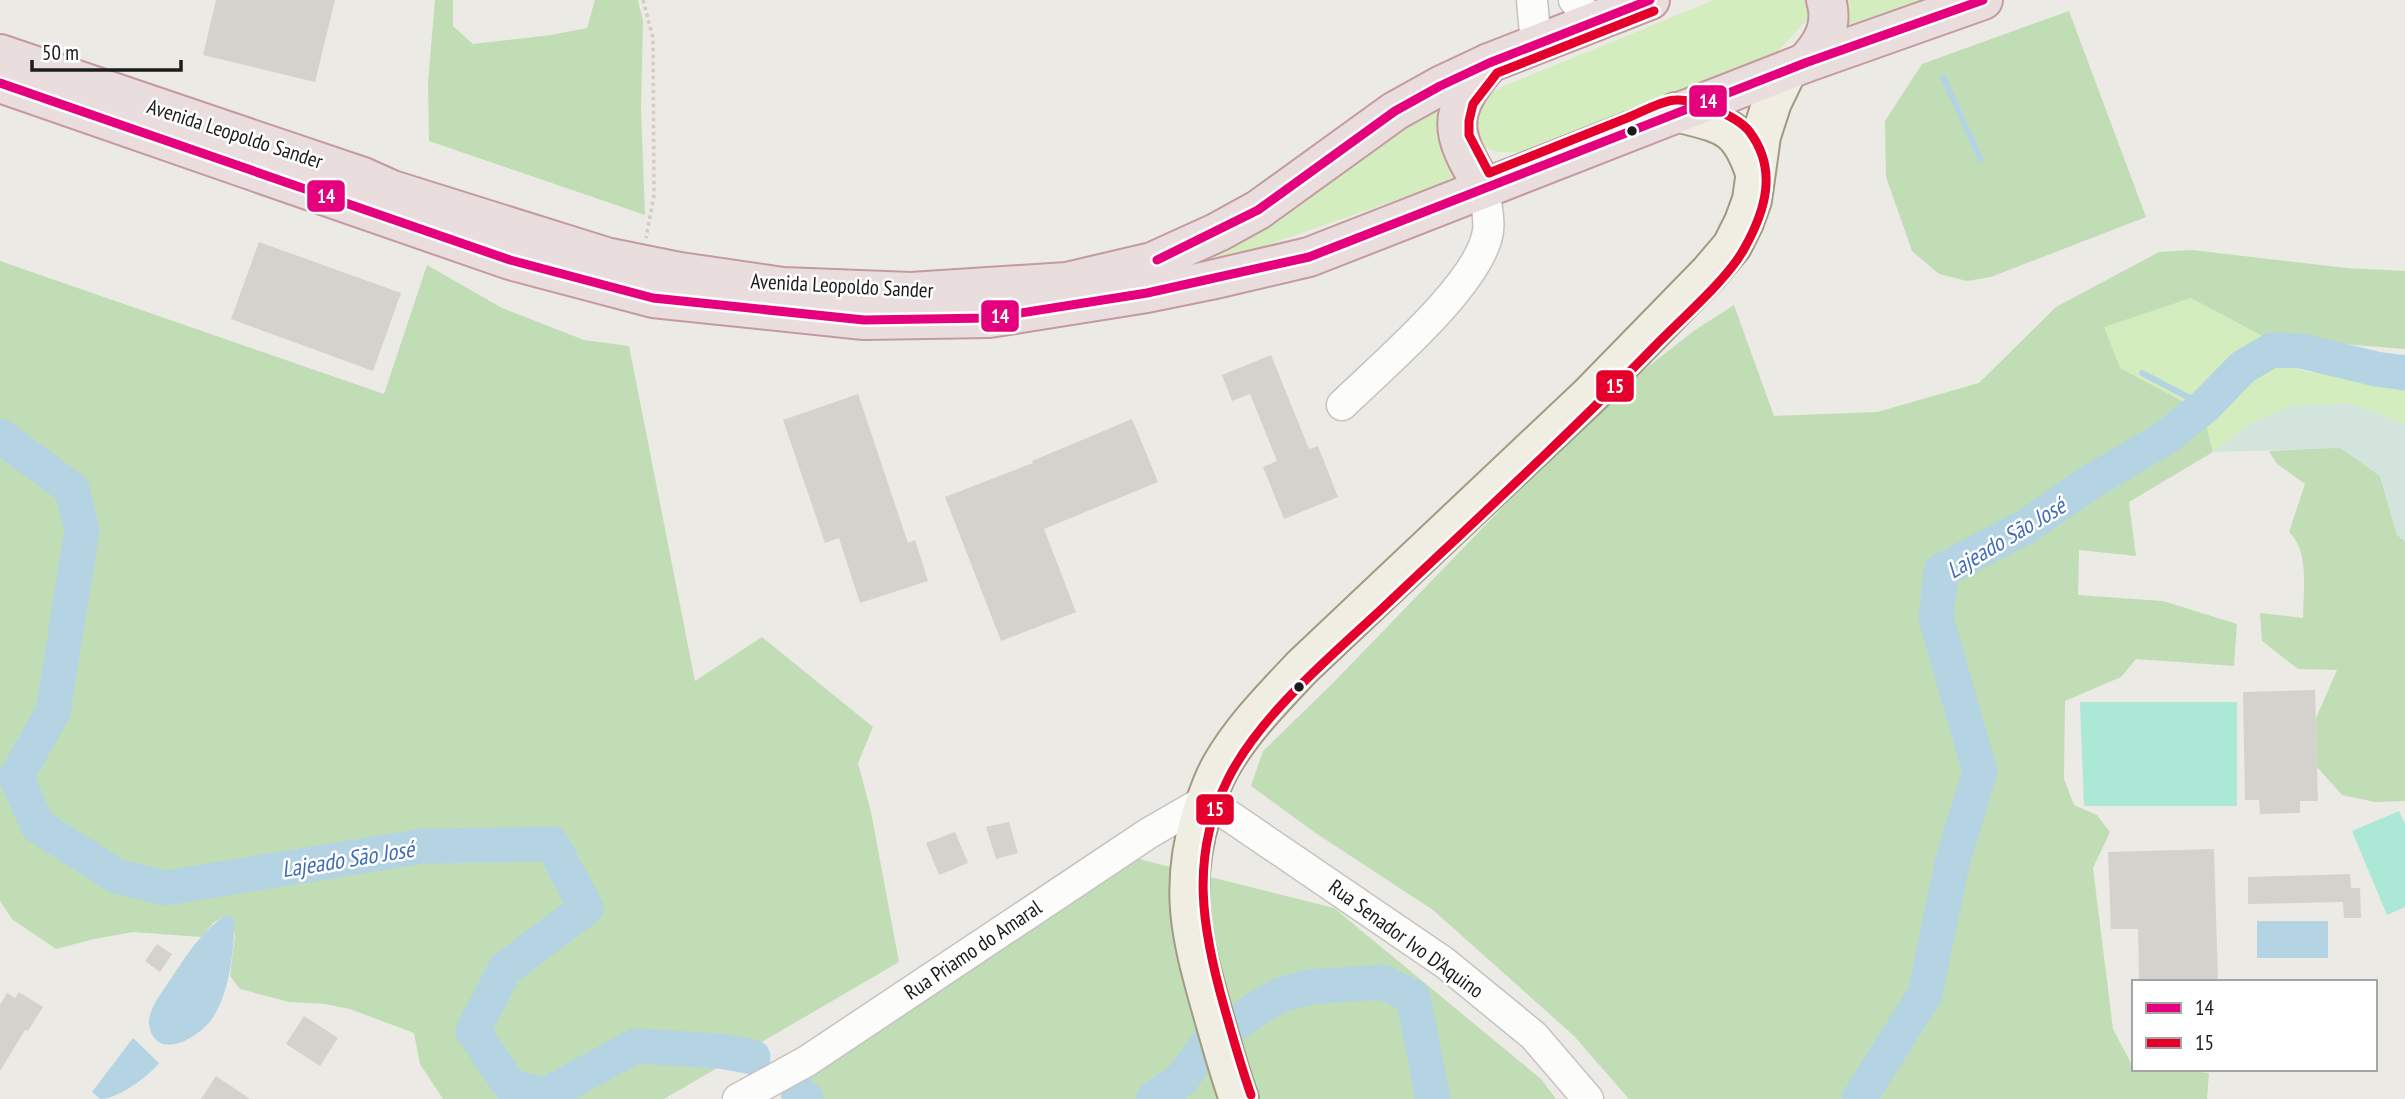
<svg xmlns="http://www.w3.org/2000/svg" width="2405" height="1099" font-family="'PT Sans Narrow',sans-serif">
<rect width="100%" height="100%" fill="#eceae4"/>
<g fill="#d3edbf">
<path d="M 1714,0 L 1811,0 L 1809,18 L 1776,53 L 1519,152 C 1499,153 1486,153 1473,136 L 1480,99 L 1504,86 Z"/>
<polygon points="1844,0 1930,0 1841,32"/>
<polygon points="1438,103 1439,126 1461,177 1250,251 1161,278 1298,207 1342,172"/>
<polygon points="2191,298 2266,338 2218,371 2184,402 2120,368 2103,326"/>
<polygon points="2274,364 2315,373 2405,387 2405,424 2349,403 2250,424 2213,452 2205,420"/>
</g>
<g fill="#c1ddb6">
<polygon points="435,0 453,0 453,26 473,44 551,35 587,28 595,0 638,0 643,21 641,109 645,215 429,141 428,82"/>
<polygon points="2069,11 2146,217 1991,277 1967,281 1939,274 1912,251 1886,177 1885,121 1922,64"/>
<polygon points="2192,250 2347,268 2405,271 2405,349 2266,338 2191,298 2104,327 2120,368 2184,402 2205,420 2213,452 2129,502 2136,556 2079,550 2078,595 2163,601 2237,624 2234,666 2136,659 2121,677 2065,701 2064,779 2074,805 2097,815 2110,832 2093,868 2113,1029 2134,1069 2172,1069 2209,1073 2207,1099 1629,1099 1574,1036 1433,910 1314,832 1251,786 1263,751 1333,683 1608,398 1695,330 1734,305 1774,416 1877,412 1979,383 2056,307 2159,252"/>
<polygon points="0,261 384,394 427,265 502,308 584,340 629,346 695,681 762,637 873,727 858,763 871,812 899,962 664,1099 443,1099 420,1064 414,1033 350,1009 325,1004 289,1002 240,989 230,976 235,935 227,915 213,923 201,937 133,932 94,939 56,949 12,919 0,901"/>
<path d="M 2340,447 L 2380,476 L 2397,535 L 2405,541 L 2405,801 L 2375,802 L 2342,795 L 2317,767 L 2316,718 L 2337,670 L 2298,669 L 2262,641 L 2260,613 L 2303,618 C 2303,591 2310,552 2289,532 L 2305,484 L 2276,463 L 2269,451 Z"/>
<polygon points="1135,858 1334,908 1541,1079 1556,1099 804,1099 803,1074"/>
</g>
<polygon fill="#d2e4db" points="2349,403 2405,424 2405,541 2397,535 2380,476 2340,448 2213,452 2250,424 2290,406"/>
<g fill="#abe8d5">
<polygon points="2080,702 2237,702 2237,806 2084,806"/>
<polygon points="2399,811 2405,824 2405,907 2387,915 2352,831"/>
</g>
<g fill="#b4d4e3">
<path d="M 227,915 L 234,918 C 235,948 229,1002 207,1025 C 195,1037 166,1056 153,1036 C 149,1030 148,1022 150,1015 C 154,1001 166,987 174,974 C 189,952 204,928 227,915 Z"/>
<rect x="2257" y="921" width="71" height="37"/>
<path d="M 133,1038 L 159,1063 C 150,1075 118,1099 101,1099 C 100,1099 92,1092 92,1092 Z"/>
</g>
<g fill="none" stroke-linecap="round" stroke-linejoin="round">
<g stroke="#b4d4e3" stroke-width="6">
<polyline points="1943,77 1981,160"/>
<polyline points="2142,373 2205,406"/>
</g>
<g stroke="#b4d4e3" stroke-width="35">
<polyline points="0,436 72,489 82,530 53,712 16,777 38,826 116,876 165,888 424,846 552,844 586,908 505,969 473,1031 511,1087 546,1095 635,1046 720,1051 753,1057"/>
<polyline points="798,1092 806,1099"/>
<polyline points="1153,1099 1182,1079 1208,1043 1259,1007 1283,994 1309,987 1382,982 1413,997 1433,1099"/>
<polyline points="1859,1099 1925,994 1953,859 1980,772 1936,618 1941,571 2027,526 2089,483 2165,438 2205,406 2243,367 2272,350 2301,351 2376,369 2405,373"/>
</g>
</g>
<g fill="#d4d2cd">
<polygon points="216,0 335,0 315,82 203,55"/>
<polygon points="259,242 401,293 373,371 231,319"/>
<polygon points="1271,355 1309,449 1318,446 1338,497 1284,519 1263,467 1277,461 1250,394 1232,401 1222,375"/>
<polygon points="858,394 908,543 915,540 928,581 860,603 839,538 825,543 783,420"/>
<polygon points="1132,419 1158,482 1044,529 1076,612 1001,641 945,497 1033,463 1032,461"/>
<polygon points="2315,690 2318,801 2300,801 2300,813 2260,814 2259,800 2245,800 2243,692"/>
<polygon points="1009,822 1018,853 996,859 986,827"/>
<polygon points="955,832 968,863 939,875 926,843"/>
<polygon points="2214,849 2218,982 2139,982 2138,929 2111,929 2108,852"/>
<polygon points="2350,874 2351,888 2360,888 2361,918 2344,918 2343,902 2248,904 2248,877"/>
<polygon points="157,944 172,954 160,972 145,961"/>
<polygon points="19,992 43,1007 28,1031 25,1030 0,1071 0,1005 7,993 15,998"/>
<polygon points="304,1016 338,1038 320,1066 286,1044"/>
<polygon points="216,1076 250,1099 201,1099"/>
</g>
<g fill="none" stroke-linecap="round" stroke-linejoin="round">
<defs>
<g id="minor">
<polyline points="1532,0 1536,44"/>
<polyline points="1574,0 1593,22"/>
<path d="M 1342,405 C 1381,367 1481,283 1488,231 C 1490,217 1485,201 1484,188"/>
<polyline points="738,1099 807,1061 1149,833 1206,800 1445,963 1534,1036 1588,1099"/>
</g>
<g id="major">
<path d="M 1676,112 C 1723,124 1739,124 1755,173"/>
<path d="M 1239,1099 C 1228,1069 1220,1038 1211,1007 C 1191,936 1179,889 1201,815 C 1207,799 1212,781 1221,766 C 1242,729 1273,698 1302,667 L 1590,395 L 1709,273 L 1732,246 L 1744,222 L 1752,200 L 1761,136 L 1772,102 L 1787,71"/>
</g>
<g id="highway">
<polyline points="0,54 363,177 392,190 606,257 680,272 783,287 911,292 1067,282 1152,262 1218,232 1258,210 1395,111 1440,86 1489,63 1650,0"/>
<path d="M 1805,63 C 1822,45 1834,26 1826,0"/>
<polyline points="0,83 510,260 653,298 864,320 989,318 1147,293 1211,280 1309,257 1805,63 1983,0"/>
<path d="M 1484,188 C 1450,133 1445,114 1489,63"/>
</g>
</defs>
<use href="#minor" stroke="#c4c3c0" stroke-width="33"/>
<use href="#major" stroke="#a29a81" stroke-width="42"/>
<use href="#highway" stroke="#c49aa0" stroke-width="42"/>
<polyline stroke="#d7c9c3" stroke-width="3.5" stroke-dasharray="3.5 3.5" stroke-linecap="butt" points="643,0 653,38 654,195 646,238"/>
<use href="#minor" stroke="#fcfcfb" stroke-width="30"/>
<use href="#major" stroke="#f0ede3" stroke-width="38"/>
<use href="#highway" stroke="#eadddd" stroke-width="38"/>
<defs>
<g id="bus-1">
<polyline points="0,83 510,260 653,298 864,320 989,318 1147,293 1309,257 1805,63 1983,0"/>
<polyline points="1157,260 1258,210 1395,111 1440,86 1489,63 1650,0"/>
</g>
<path id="bus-2" d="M 1251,1095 C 1241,1067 1233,1038 1225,1010 C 1202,930 1189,857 1228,779 C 1261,713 1334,654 1387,604 C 1477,519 1568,435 1654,347 C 1680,320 1727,280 1744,249 C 1766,210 1778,169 1749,131 C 1737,116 1695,99 1676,100 C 1663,100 1640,113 1627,118 C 1581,136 1535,155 1489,173 L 1469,135 L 1469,121 L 1473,104 L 1497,73 L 1654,11"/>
</defs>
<use href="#bus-1" stroke="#fff" stroke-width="14"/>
<use href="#bus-2" stroke="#fff" stroke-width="14"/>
<use href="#bus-1" stroke="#e5007d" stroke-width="9"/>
<use href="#bus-2" stroke="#e4002b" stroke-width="9"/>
</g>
<g fill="#1c1c1c" stroke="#fff" stroke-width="2.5">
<circle cx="1632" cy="131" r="6"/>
<circle cx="1299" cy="687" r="6"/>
</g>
<g text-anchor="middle" stroke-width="5" stroke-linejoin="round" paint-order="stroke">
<g font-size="21" fill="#1c1c1c" stroke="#fff">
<text transform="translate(235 134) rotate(18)" y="7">Avenida Leopoldo Sander</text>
<text transform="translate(842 286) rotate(3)" y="7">Avenida Leopoldo Sander</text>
<text transform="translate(1406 939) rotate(36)" y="7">Rua Senador Ivo D'Aquino</text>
<text transform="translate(973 950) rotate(-34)" y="7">Rua Priamo do Amaral</text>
</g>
<g font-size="23" font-style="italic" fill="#406db5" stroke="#fff">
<text transform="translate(2006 538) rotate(-31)" y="8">Lajeado São José</text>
<text transform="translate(348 859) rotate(-9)" y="8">Lajeado São José</text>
</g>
</g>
<g stroke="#fff" stroke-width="2.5">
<rect x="1688" y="84" width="40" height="34" rx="7" fill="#e5007d"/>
<rect x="306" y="179" width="40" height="34" rx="7" fill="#e5007d"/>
<rect x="980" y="299" width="40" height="34" rx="7" fill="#e5007d"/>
<rect x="1595" y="369" width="40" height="34" rx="7" fill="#e4002b"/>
<rect x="1195" y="793" width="40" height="33" rx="7" fill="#e4002b"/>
</g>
<g font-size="19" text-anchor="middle" font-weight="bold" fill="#fff">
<text x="1708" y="108">14</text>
<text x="326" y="203">14</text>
<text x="1000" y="323">14</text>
<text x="1615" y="393">15</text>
<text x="1215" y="816">15</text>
</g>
<rect x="2132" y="980" width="245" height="91" fill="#ffffff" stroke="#a4a4a4" stroke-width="2"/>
<rect x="2146" y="1003" width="35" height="10" fill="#e5007d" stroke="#a4a4a4" stroke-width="2"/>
<text x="2195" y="1015" font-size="21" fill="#1c1c1c">14</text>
<rect x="2146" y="1038" width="35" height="10" fill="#e4002b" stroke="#a4a4a4" stroke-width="2"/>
<text x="2195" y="1050" font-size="21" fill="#1c1c1c">15</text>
<path d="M32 60v10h149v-10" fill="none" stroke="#1c1c1c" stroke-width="3.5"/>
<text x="42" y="60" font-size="21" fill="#1c1c1c" stroke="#ffffff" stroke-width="5" paint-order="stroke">50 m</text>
</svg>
